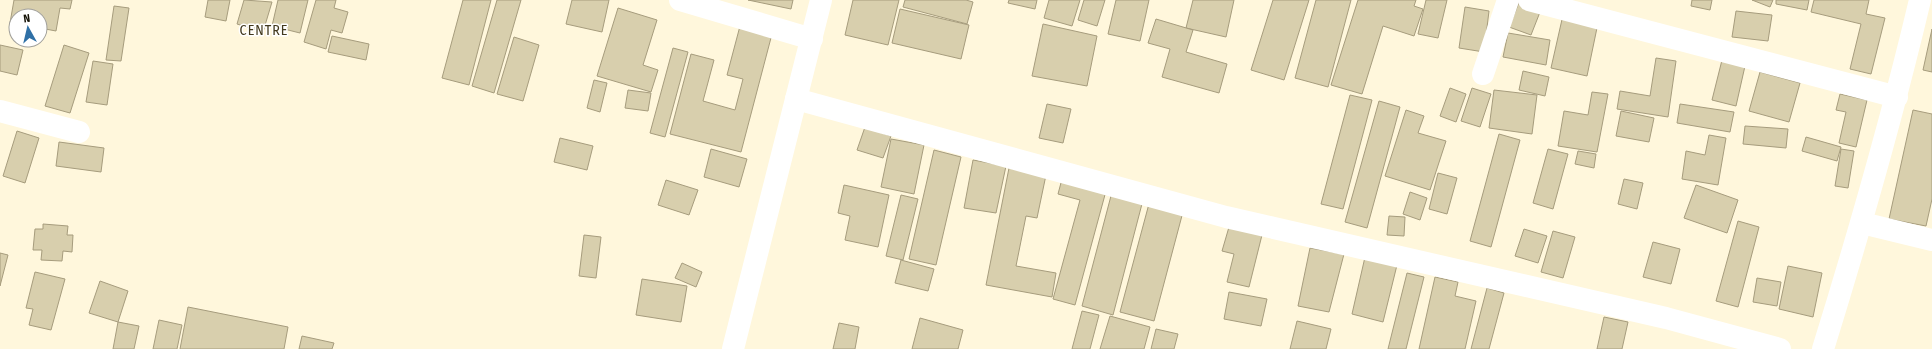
<svg xmlns="http://www.w3.org/2000/svg" width="1932" height="349" font-family="'Fira Sans Condensed',sans-serif">
<rect width="100%" height="100%" fill="#fff7dc"/>
<g fill="#d8cfad" stroke="#a69c7d">
<polygon points="14,0 72,0 70,9 60,8 56,31 40,28 40,16 16,16 16,24 10,23"/>
<polygon points="208,0 230,0 226,21 205,17"/>
<polygon points="244,0 272,2 263,32 237,24"/>
<polygon points="278,0 308,0 300,33 272,26"/>
<polygon points="316,0 336,0 334,8 348,12 342,33 331,30 326,49 304,42"/>
<polygon points="463,0 491,0 469,85 442,78"/>
<polygon points="497,0 521,0 494,93 472,86"/>
<polygon points="572,0 609,0 602,32 566,24"/>
<polygon points="748,0 793,0 791,9"/>
<polygon points="853,0 899,0 888,45 845,35"/>
<polygon points="905,0 966,0 973,2 967,24 903,7"/>
<polygon points="1009,0 1037,0 1035,9 1008,3"/>
<polygon points="1049,0 1080,0 1072,26 1044,18"/>
<polygon points="1084,0 1105,0 1097,26 1078,20"/>
<polygon points="1116,0 1149,0 1140,41 1108,34"/>
<polygon points="1193,0 1234,0 1226,37 1186,28"/>
<polygon points="1273,0 1309,0 1284,80 1251,70"/>
<polygon points="1316,0 1351,0 1328,87 1295,78"/>
<polygon points="1358,0 1416,0 1414,6 1423,9 1414,36 1383,26 1362,94 1331,85"/>
<polygon points="1426,0 1447,0 1438,38 1418,34"/>
<polygon points="1520,0 1542,7 1531,35 1509,27"/>
<polygon points="1692,0 1712,0 1710,10 1691,6"/>
<polygon points="1752,0 1773,0 1770,7"/>
<polygon points="1776,0 1809,0 1807,10 1776,4"/>
<polygon points="1814,0 1869,0 1866,14 1885,18 1871,74 1850,69 1861,24 1811,12"/>
<polygon points="114,6 129,8 121,61 106,60"/>
<polygon points="1465,7 1489,11 1484,52 1459,48"/>
<polygon points="618,8 657,20 643,65 658,70 651,92 597,76"/>
<polygon points="900,9 969,25 961,59 892,43"/>
<polygon points="1736,11 1772,15 1768,41 1732,37"/>
<polygon points="1563,15 1598,23 1587,76 1551,68"/>
<polygon points="1156,19 1193,30 1186,52 1227,64 1219,93 1162,77 1170,49 1148,43"/>
<polygon points="1043,24 1097,36 1087,86 1032,76"/>
<polygon points="740,26 772,34 741,152 670,134 691,54 714,60 703,101 735,110 743,79 727,75"/>
<polygon points="1932,29 1932,72 1923,70"/>
<polygon points="1508,33 1550,40 1546,65 1503,57"/>
<polygon points="332,36 369,44 366,60 328,52"/>
<polygon points="514,37 539,45 523,101 497,94"/>
<polygon points="0,45 23,50 17,75 0,71"/>
<polygon points="64,45 89,53 70,113 45,106"/>
<polygon points="673,48 688,52 665,137 650,133"/>
<polygon points="1656,58 1676,61 1668,117 1617,109 1620,91 1650,96"/>
<polygon points="1722,60 1745,66 1736,106 1712,100"/>
<polygon points="93,61 113,64 107,105 86,102"/>
<polygon points="1523,71 1549,77 1545,96 1519,90"/>
<polygon points="1760,72 1800,83 1789,122 1749,111"/>
<polygon points="594,80 607,83 600,112 587,108"/>
<polygon points="1450,88 1466,94 1456,122 1440,116"/>
<polygon points="1472,88 1491,94 1480,127 1461,121"/>
<polygon points="628,90 651,93 648,111 625,108"/>
<polygon points="1494,90 1537,95 1532,134 1489,128"/>
<polygon points="1592,92 1608,94 1597,152 1558,146 1564,111 1588,115"/>
<polygon points="1840,94 1867,100 1856,147 1839,143 1846,112 1836,110"/>
<polygon points="1350,95 1372,100 1343,209 1321,204"/>
<polygon points="1379,101 1400,107 1367,228 1345,222"/>
<polygon points="1047,104 1071,109 1063,143 1039,138"/>
<polygon points="1680,104 1734,112 1730,132 1677,123"/>
<polygon points="1406,110 1424,116 1418,133 1446,141 1430,190 1385,176"/>
<polygon points="1913,110 1932,114 1932,199 1926,226 1889,219"/>
<polygon points="1621,111 1654,118 1649,142 1616,136"/>
<polygon points="1745,126 1788,129 1786,148 1743,144"/>
<polygon points="865,127 891,136 883,158 857,150"/>
<polygon points="17,131 39,138 25,183 3,176"/>
<polygon points="1499,134 1520,140 1491,247 1470,241"/>
<polygon points="1709,135 1726,138 1718,185 1682,179 1686,151 1705,155"/>
<polygon points="1806,137 1841,147 1837,161 1802,151"/>
<polygon points="560,138 593,146 587,170 554,162"/>
<polygon points="891,139 924,145 914,194 881,187"/>
<polygon points="59,142 104,148 101,172 56,166"/>
<polygon points="711,149 747,159 739,187 704,177"/>
<polygon points="1548,149 1568,154 1553,209 1533,203"/>
<polygon points="1841,149 1854,151 1848,188 1835,186"/>
<polygon points="934,150 961,157 936,265 909,259"/>
<polygon points="1578,151 1596,154 1594,168 1575,164"/>
<polygon points="973,160 1006,166 996,213 964,208"/>
<polygon points="1009,168 1046,175 1037,218 1026,216 1016,266 1056,273 1052,297 986,285"/>
<polygon points="1438,173 1457,178 1447,214 1429,209"/>
<polygon points="1062,179 1106,191 1075,305 1053,299 1080,200 1058,194"/>
<polygon points="1624,179 1643,183 1637,209 1618,204"/>
<polygon points="666,180 698,190 689,215 658,205"/>
<polygon points="844,185 889,195 878,247 845,240 850,216 838,213"/>
<polygon points="1696,185 1738,200 1727,233 1684,218"/>
<polygon points="1112,192 1143,200 1113,315 1082,306"/>
<polygon points="1410,192 1427,198 1420,220 1403,214"/>
<polygon points="901,195 918,199 903,260 886,256"/>
<polygon points="1150,200 1184,208 1154,321 1120,312"/>
<polygon points="1389,216 1405,217 1404,236 1387,235"/>
<polygon points="1738,221 1759,227 1738,307 1716,301"/>
<polygon points="43,224 68,226 67,235 73,235 72,252 63,251 62,261 41,260 42,250 33,250 35,229 43,229"/>
<polygon points="1229,227 1262,235 1249,287 1227,282 1234,254 1222,251"/>
<polygon points="1524,229 1547,236 1538,263 1515,256"/>
<polygon points="1553,231 1575,237 1563,278 1541,272"/>
<polygon points="584,235 601,237 596,278 579,276"/>
<polygon points="1653,242 1680,249 1671,284 1643,277"/>
<polygon points="1310,248 1344,254 1329,312 1298,306"/>
<polygon points="0,253 8,255 0,286"/>
<polygon points="1365,257 1397,265 1383,322 1352,314"/>
<polygon points="901,260 934,269 928,291 895,283"/>
<polygon points="682,263 702,272 696,287 675,278"/>
<polygon points="1788,266 1822,273 1813,317 1779,309"/>
<polygon points="35,272 65,279 51,330 29,325 33,309 26,308"/>
<polygon points="1407,273 1424,277 1406,349 1388,349"/>
<polygon points="1435,277 1458,282 1455,296 1476,301 1465,349 1419,349"/>
<polygon points="1757,278 1781,282 1777,306 1753,302"/>
<polygon points="642,279 687,286 681,322 636,315"/>
<polygon points="100,281 128,291 118,322 89,313"/>
<polygon points="1487,288 1504,293 1489,349 1471,349"/>
<polygon points="1229,292 1267,299 1261,326 1224,319"/>
<polygon points="188,307 288,327 284,349 180,349"/>
<polygon points="1082,311 1099,315 1090,349 1072,349"/>
<polygon points="1110,316 1150,327 1144,349 1100,349"/>
<polygon points="1604,317 1628,322 1622,349 1597,349"/>
<polygon points="920,318 963,330 958,349 912,349"/>
<polygon points="159,320 182,325 177,349 153,349"/>
<polygon points="1297,321 1331,329 1326,349 1290,349"/>
<polygon points="118,322 139,326 134,349 113,349"/>
<polygon points="839,323 859,327 855,349 833,349"/>
<polygon points="1156,329 1178,334 1174,349 1151,349"/>
<polygon points="302,336 334,343 332,349 299,349"/>
</g>
<g fill="none" stroke-linecap="round" stroke-linejoin="round">
<g stroke="#fff" stroke-width="22">
<polyline points="680,0 812,39"/>
<polyline points="1529,0 1897,97"/>
<polyline points="1483,74 1508,0"/>
<polyline points="796,99 1226,217 1666,318 1780,349"/>
<polyline points="0,111 79,132"/>
<polyline points="1862,223 1932,240"/>
<polyline points="733,349 821,0"/>
<path d="M 1823,349 C 1859,233 1892,118 1920,0"/>
</g>
</g>
<g text-anchor="middle" stroke-width="3" stroke-linejoin="round" paint-order="stroke">
<g font-size="14" letter-spacing="1" fill="#42391d" stroke="#fff">
<text x="264" y="35">CENTRE</text>
</g>
</g>
<g transform="translate(28 28) rotate(352)"><circle r="19" fill="#ffffff" stroke="#a1a09b"/>
<path d="M0-3L7 15L0 10L-7 15Z" fill="#2f70a6"/>
<text y="-6" font-size="11" font-weight="bold" text-anchor="middle" fill="#151206">N</text>
</g>
</svg>
